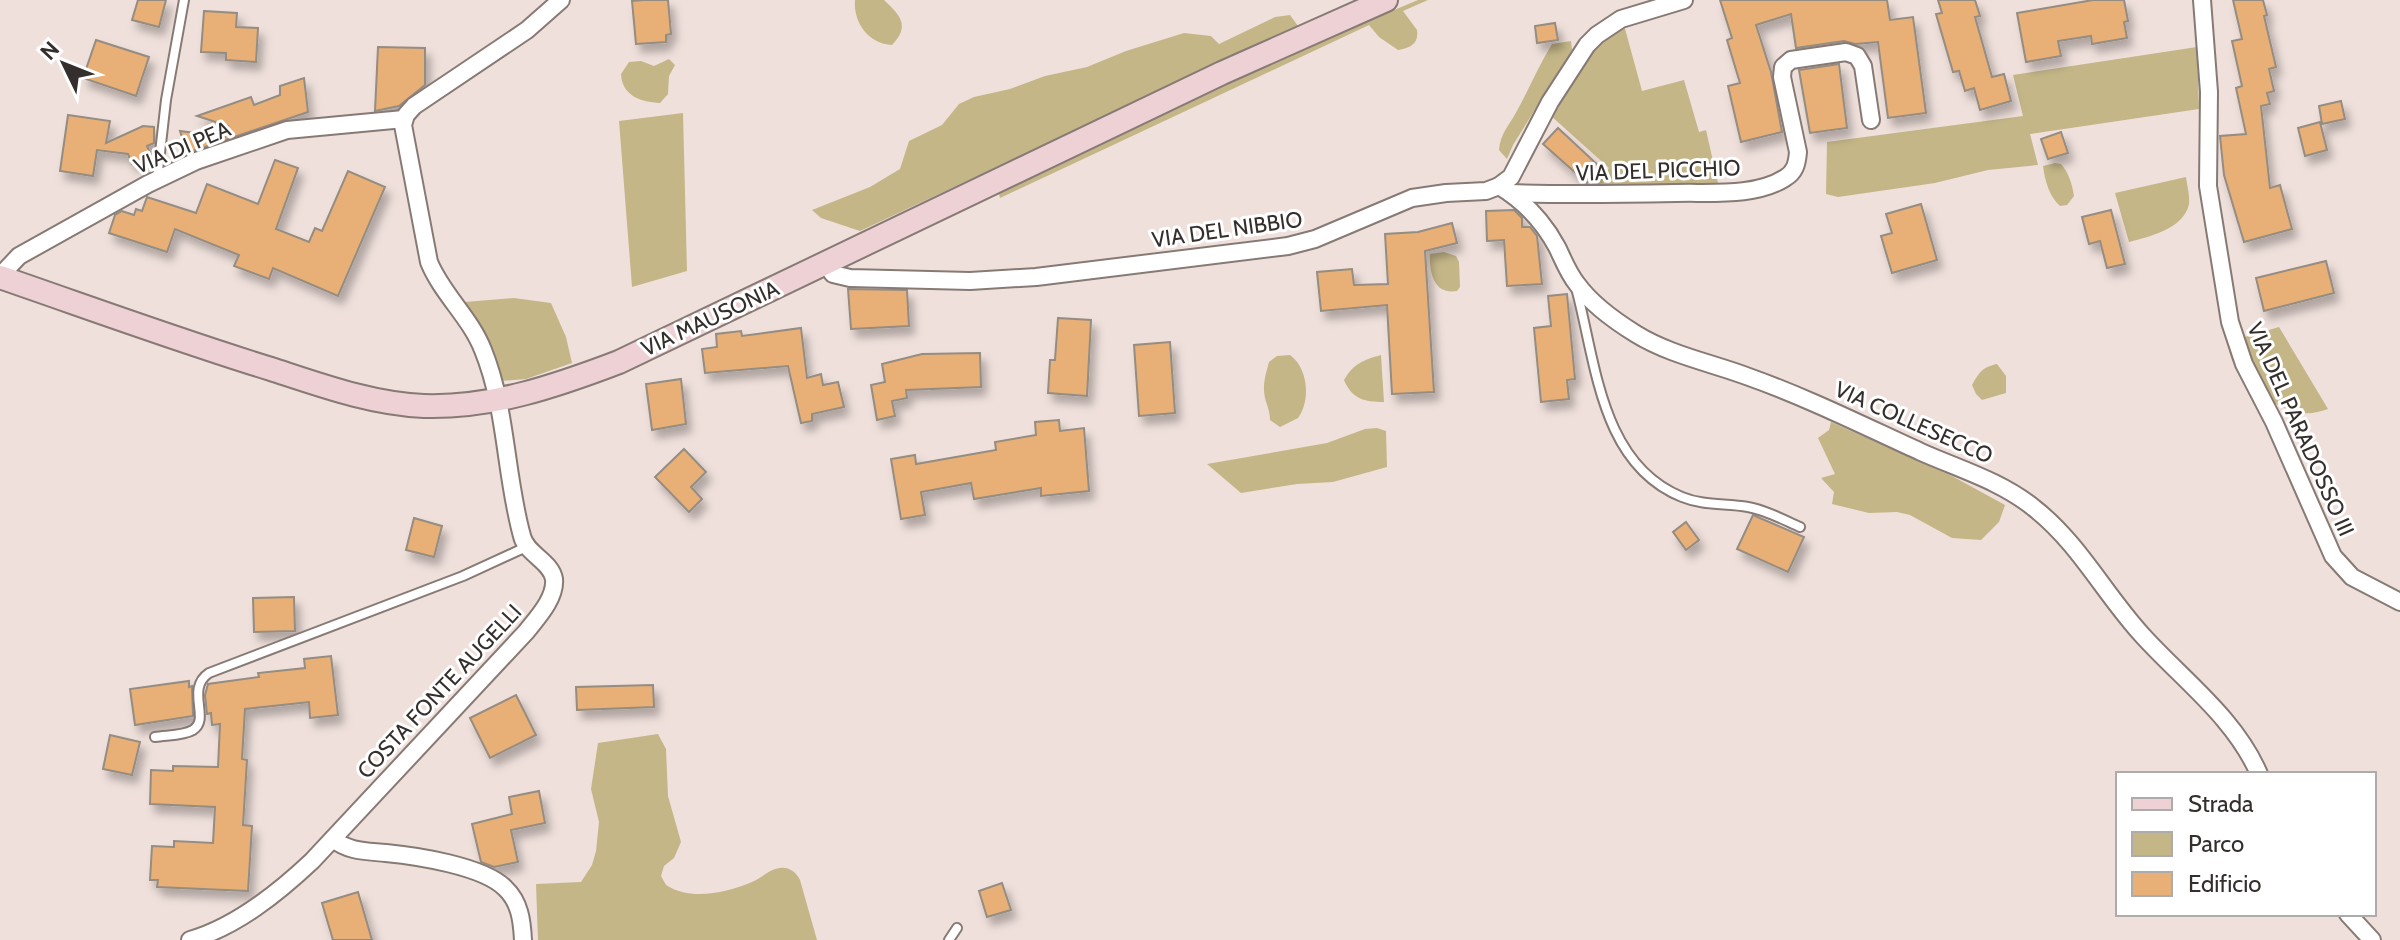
<svg xmlns="http://www.w3.org/2000/svg" width="2400" height="940" font-family="Cabin,sans-serif">
<defs>
<filter id="shadow"><feDropShadow dx="5" dy="8" stdDeviation="4" flood-color="#0004"/></filter>
</defs>
<rect width="100%" height="100%" fill="#efe0db"/>
<g fill="#c4b687">
<path d="M 855,0 L 884,0 C 901,16 910,26 892,45 C 869,44 853,23 855,0 Z"/>
<path d="M 1418,0 L 1428,0 L 1403,11 L 1417,30 C 1419,44 1410,48 1398,50 L 1379,37 L 1369,25 L 1000,198 L 998,190 L 1337,34 Z"/>
<polygon points="1290,15 1298,26 860,231 821,218 812,210 870,187 900,169 909,141 942,125 959,104 974,97 1010,89 1045,76 1087,67 1126,51 1184,33 1211,36 1219,44 1275,17"/>
<path d="M 1624,25 L 1642,91 L 1684,80 L 1699,132 L 1706,130 L 1718,183 L 1594,187 L 1609,168 L 1550,115 C 1572,78 1587,49 1624,25 Z"/>
<path d="M 1571,41 L 1572,50 L 1513,145 L 1507,159 L 1499,150 C 1500,133 1511,123 1518,109 C 1530,87 1539,65 1552,44 Z"/>
<polygon points="2197,47 2199,109 2030,134 2038,165 1988,170 1935,183 1838,197 1826,194 1827,142 2023,116 2013,75"/>
<path d="M 669,59 L 675,65 L 669,76 L 668,94 L 660,103 C 641,102 622,96 621,74 L 629,62 L 641,61 L 654,66 Z"/>
<polygon points="683,113 687,271 632,287 619,121"/>
<path d="M 2055,163 L 2061,164 C 2069,173 2072,184 2074,196 L 2067,205 L 2060,206 C 2049,196 2045,181 2043,166 Z"/>
<path d="M 2186,177 C 2187,185 2190,196 2189,204 C 2184,229 2148,237 2129,242 L 2115,193 Z"/>
<path d="M 1444,252 L 1456,256 L 1459,262 L 1460,287 L 1457,291 C 1434,295 1429,273 1430,254 Z"/>
<polygon points="514,298 551,303 566,337 572,363 526,379 501,381 465,302"/>
<path d="M 2279,327 L 2328,409 C 2319,412 2311,414 2303,413 C 2270,408 2229,377 2228,342 Z"/>
<path d="M 1290,355 C 1308,368 1311,400 1298,418 L 1280,427 L 1270,420 C 1270,411 1267,406 1265,398 C 1262,386 1266,373 1269,362 L 1277,356 Z"/>
<path d="M 1381,355 L 1384,402 C 1364,402 1352,399 1344,380 C 1353,364 1363,360 1381,355 Z"/>
<path d="M 1997,364 L 2006,376 L 2006,393 L 1982,400 L 1976,394 L 1972,385 C 1979,372 1983,367 1997,364 Z"/>
<polygon points="1831,422 1952,476 2005,505 1999,522 1981,540 1952,538 1910,515 1897,512 1869,513 1832,504 1834,492 1821,478 1835,474 1818,438 1829,430"/>
<polygon points="1377,428 1386,431 1387,467 1333,482 1297,484 1241,493 1207,464 1327,443 1365,429"/>
<path d="M 658,734 L 666,749 L 668,796 L 681,842 L 674,858 L 664,866 L 661,876 L 666,885 C 691,901 725,893 752,882 C 762,878 769,869 780,868 C 789,867 796,872 800,880 L 817,940 L 538,940 L 536,884 L 581,882 L 592,865 L 596,851 L 599,822 L 591,789 L 598,743 Z"/>
</g>
<g fill="#e8b076" stroke="#958c82" stroke-width="2" filter="url(#shadow)">
<polygon points="138,0 166,0 159,27 132,20"/>
<polygon points="643,0 668,0 671,34 666,35 666,42 636,44 632,1"/>
<polygon points="1720,0 1887,0 1890,20 1913,17 1926,113 1888,118 1878,42 1855,44 1844,41 1796,48 1791,14 1756,25 1771,72 1782,132 1741,142 1728,86 1740,83 1727,40 1732,38"/>
<polygon points="1938,0 1975,0 1980,16 1975,17 1992,77 2004,74 2011,101 1980,110 1974,88 1965,91 1959,71 1953,72 1936,14 1942,13"/>
<polygon points="2093,0 2124,0 2128,21 2124,22 2127,38 2092,44 2091,36 2058,41 2061,56 2026,62 2017,13"/>
<polygon points="2233,0 2263,0 2267,15 2264,16 2276,67 2269,69 2274,91 2267,93 2270,104 2261,106 2270,188 2280,185 2292,229 2244,242 2224,175 2220,136 2246,134 2236,88 2242,86 2232,41 2242,39"/>
<polygon points="204,11 237,13 236,27 258,28 256,62 226,60 226,53 201,52"/>
<polygon points="1555,23 1558,40 1537,43 1535,26"/>
<polygon points="96,40 149,57 136,96 83,78"/>
<polygon points="378,47 425,48 425,85 399,106 375,111"/>
<polygon points="1839,64 1847,128 1810,133 1799,70"/>
<polygon points="304,78 308,112 187,153 180,131 225,137 228,126 197,116 251,97 254,105 280,95 280,86"/>
<polygon points="2341,101 2345,119 2322,124 2319,106"/>
<polygon points="68,115 110,121 106,143 143,126 154,127 154,143 147,146 151,155 132,164 128,154 97,150 93,176 60,171"/>
<polygon points="2320,122 2327,150 2305,156 2298,128"/>
<polygon points="1558,128 1601,168 1587,183 1543,144"/>
<polygon points="2061,132 2068,153 2048,159 2041,139"/>
<polygon points="275,160 298,168 276,229 309,242 315,228 322,231 348,171 385,187 338,296 273,268 269,279 234,266 239,255 175,229 167,252 109,233 115,215 122,211 134,215 136,209 142,211 147,197 196,213 207,184 258,204"/>
<polygon points="1921,204 1937,260 1892,273 1881,236 1892,233 1886,214"/>
<polygon points="1514,210 1522,218 1522,227 1530,227 1537,236 1542,284 1507,286 1504,240 1487,241 1486,211"/>
<polygon points="2111,210 2125,264 2107,268 2100,241 2089,244 2082,217"/>
<polygon points="1452,223 1457,243 1425,251 1434,392 1392,394 1387,305 1321,311 1317,272 1352,269 1354,285 1388,284 1385,234 1418,232"/>
<polygon points="2326,261 2334,293 2264,311 2256,278"/>
<polygon points="848,289 907,290 909,326 851,329"/>
<polygon points="1567,294 1575,379 1567,380 1569,399 1541,402 1534,328 1551,326 1548,296"/>
<polygon points="1058,318 1091,320 1087,396 1048,393 1050,360 1055,360"/>
<polygon points="801,328 807,378 821,374 823,385 838,382 844,407 812,414 812,421 801,423 788,366 705,373 702,349 717,347 716,334 741,331 742,336"/>
<polygon points="1170,342 1175,413 1139,416 1134,345"/>
<polygon points="980,353 981,387 906,390 907,398 892,401 895,416 877,420 871,385 885,382 882,364 922,354"/>
<polygon points="681,379 686,424 652,430 646,384"/>
<polygon points="1059,420 1060,431 1084,428 1089,491 1041,496 1041,488 974,499 971,483 921,492 925,515 901,519 891,459 915,455 916,464 996,450 995,442 1036,435 1035,422"/>
<polygon points="684,449 706,472 691,487 702,499 689,512 655,477"/>
<polygon points="1753,515 1804,537 1788,572 1737,549"/>
<polygon points="414,518 442,526 434,557 406,550"/>
<polygon points="1686,522 1699,540 1686,550 1673,532"/>
<polygon points="294,597 295,631 254,632 253,598"/>
<polygon points="331,656 338,715 310,718 309,702 245,709 242,759 247,760 243,825 252,826 248,891 157,887 158,880 150,880 152,846 174,847 174,841 213,843 215,807 150,804 151,770 173,771 173,766 218,767 220,724 212,725 211,713 207,714 205,695 208,684 259,677 258,673 305,668 304,659"/>
<polygon points="189,681 189,687 192,686 193,716 135,725 130,689"/>
<polygon points="653,685 654,707 577,710 576,687"/>
<polygon points="516,695 536,735 490,758 470,718"/>
<polygon points="110,735 140,742 132,775 103,769"/>
<polygon points="539,791 545,823 511,830 518,862 494,867 481,862 472,824 512,814 509,797"/>
<polygon points="1002,883 1011,910 987,917 979,891"/>
<polygon points="358,892 372,940 333,940 322,903"/>
</g>
<g fill="none" stroke-linecap="round" stroke-linejoin="round">
<defs>
<g id="service">
<polyline points="157,179 166,100 184,0"/>
<path d="M 1576,288 C 1596,361 1600,464 1682,497 C 1704,506 1726,503 1748,507 C 1766,510 1784,520 1800,527"/>
<path d="M 155,737 C 166,735 183,736 193,730 C 211,719 185,689 209,673 L 463,576 L 526,547"/>
<polyline points="949,940 957,928"/>
</g>
<g id="minor">
<polyline points="2202,0 2209,92 2208,186 2230,322 2244,364 2274,422 2333,556 2352,577 2400,602"/>
<path d="M 1499,186 C 1524,201 1543,221 1557,247 C 1563,259 1568,273 1577,284 C 1592,305 1615,321 1636,334 C 1670,355 1712,363 1749,377 C 1808,398 1864,426 1921,452 C 1959,469 2001,481 2034,508 C 2079,543 2105,595 2143,636 C 2183,680 2235,718 2259,774"/>
<path d="M 1510,193 C 1566,195 1621,194 1676,193 C 1710,192 1755,197 1785,178 C 1795,172 1797,164 1798,152 L 1782,77 L 1783,67 L 1791,60 L 1846,52 L 1857,56 L 1863,66 L 1871,120"/>
<polyline points="825,263 833,274 850,278 970,281 1036,277 1288,246 1315,239 1412,198 1446,193 1486,191 1499,186 1511,177 1550,102 1587,45 1597,35 1621,19 1684,0"/>
<polyline points="0,276 19,256 148,184 196,161 287,130 404,119"/>
<path d="M 333,839 C 349,852 367,851 386,853 C 417,856 483,866 505,888 C 520,902 522,921 523,940"/>
<polyline points="2348,914 2372,940"/>
<path d="M 190,940 C 236,927 278,893 312,861 L 526,632 C 537,618 556,598 554,579 C 551,561 526,554 522,536 C 505,475 507,409 483,350 C 470,317 442,294 429,262 L 403,125 L 406,115 L 414,106 L 527,30 L 561,0"/>
</g>
<path id="secondary" d="M 0,277 C 90,308 180,341 271,369 C 320,385 372,404 424,406 C 492,408 556,386 619,362 L 1222,73 L 1386,0"/>
</defs>
<use href="#service" stroke="#877a75" stroke-width="12"/>
<use href="#minor" stroke="#877a75" stroke-width="20"/>
<use href="#secondary" stroke="#877a75" stroke-width="26"/>
<use href="#service" stroke="#fff" stroke-width="8"/>
<use href="#minor" stroke="#fff" stroke-width="16"/>
<use href="#secondary" stroke="#eed1d5" stroke-width="22"/>
</g>
<g text-anchor="middle" stroke-width="6" stroke-linejoin="round" paint-order="stroke">
<g font-size="22" fill="#342f2d" stroke="#fff">
<text transform="translate(182 147) rotate(-23)" y="8">VIA DI PEA</text>
<text transform="translate(1658 170) rotate(-2)" y="8">VIA DEL PICCHIO</text>
<text transform="translate(1227 229) rotate(-8)" y="8">VIA DEL NIBBIO</text>
<text transform="translate(710 318) rotate(-25)" y="8">VIA MAUSONIA</text>
<text transform="translate(1914 422) rotate(24)" y="8">VIA COLLESECCO</text>
<text transform="translate(2301 429) rotate(66)" y="8">VIA DEL PARADOSSO III</text>
<text transform="translate(439 691) rotate(-47)" y="8">COSTA FONTE AUGELLI</text>
</g>
</g>
<rect x="2116" y="772" width="260" height="144" fill="#ffffff" stroke="#aeacab" stroke-width="2"/>
<rect x="2132" y="798" width="40" height="12" fill="#eed1d5" stroke="#aeacab" stroke-width="2"/>
<text x="2188" y="812" font-size="24" fill="#342f2d">Strada</text>
<rect x="2132" y="832" width="40" height="24" fill="#c4b687" stroke="#aeacab" stroke-width="2"/>
<text x="2188" y="852" font-size="24" fill="#342f2d">Parco</text>
<rect x="2132" y="872" width="40" height="24" fill="#e8b076" stroke="#aeacab" stroke-width="2"/>
<text x="2188" y="892" font-size="24" fill="#342f2d">Edificio</text>
<g transform="translate(64 64) rotate(313)" stroke="#ffffff" stroke-width="6" paint-order="stroke">
<path d="M0-6L14 30L0 20L-14 30Z" fill="#342f2d"/>
<text y="-12" font-size="22" font-weight="bold" text-anchor="middle" fill="#342f2d">N</text>
</g>
</svg>
